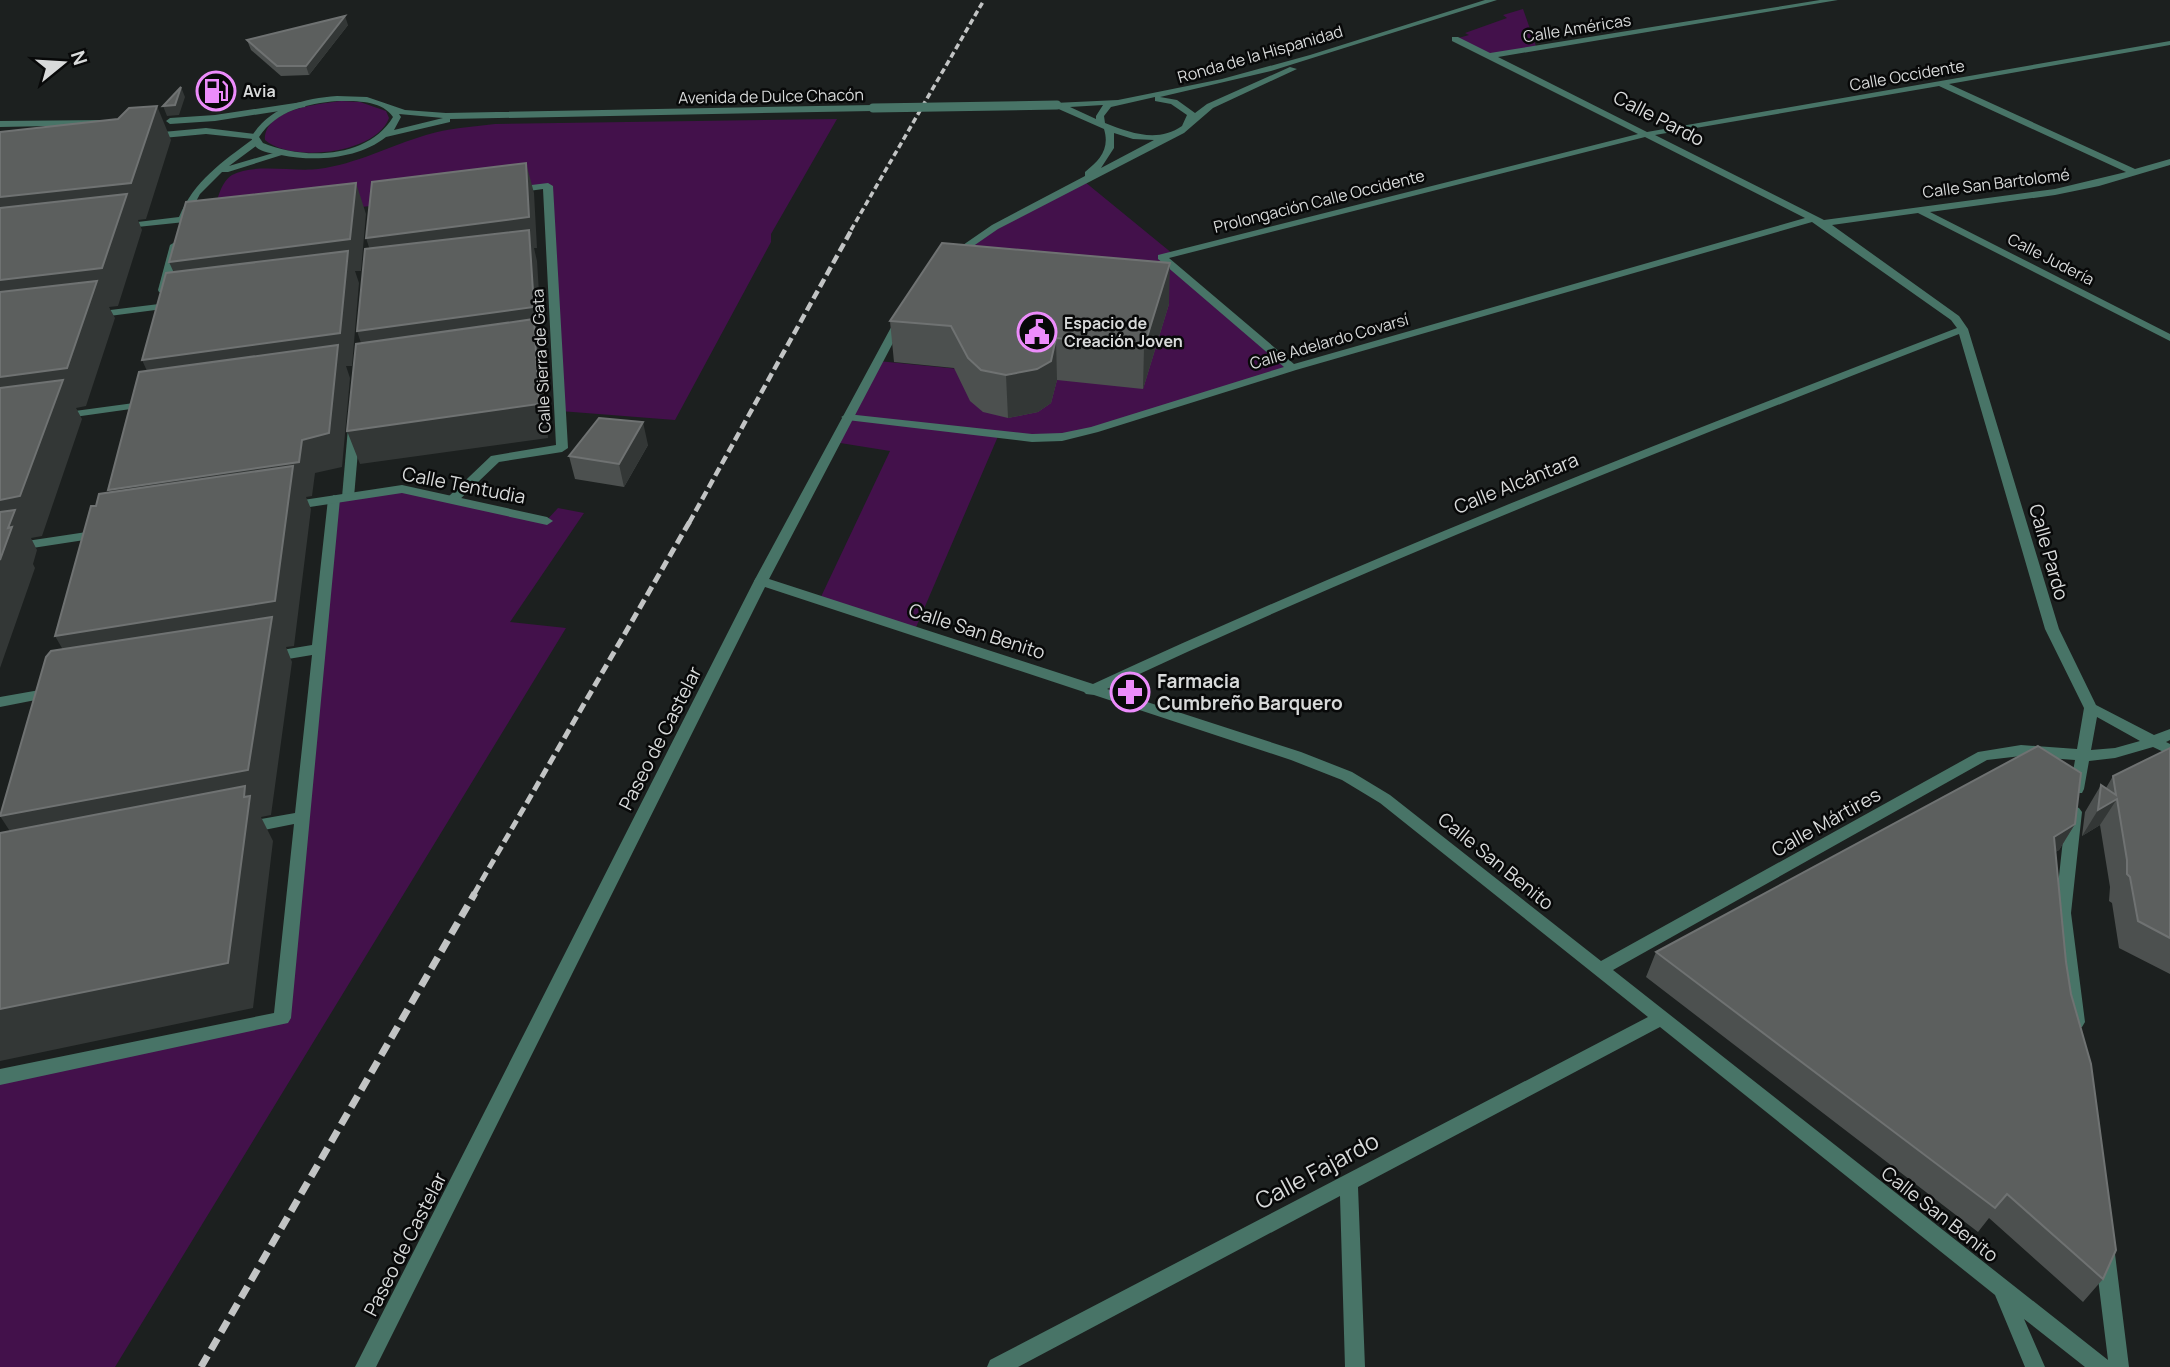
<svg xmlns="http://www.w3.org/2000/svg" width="2170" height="1367" font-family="Manrope,sans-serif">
<rect width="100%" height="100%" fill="#1c201f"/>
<g fill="#43114b">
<polygon points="1523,9 1537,49 1490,56 1455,39 1469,35 1465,33 1507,18 1503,15"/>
<path d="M 341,101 L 360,102 L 386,111 L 389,118 C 376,154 291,163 265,140 C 264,109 318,104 341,101 Z"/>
<path d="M 837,119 L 771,234 L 771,242 L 675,420 L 560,411 L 547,187 L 211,223 C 216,208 218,184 232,175 C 253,163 294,172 318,169 C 357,164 389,146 426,135 C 448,128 472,127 495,124 Z"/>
<polygon points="1085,182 1173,254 1163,257 1292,368 1062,437 999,434 914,632 819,601 890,451 834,442 878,361 989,372 959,249"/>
<polygon points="402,489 546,521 558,508 584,513 510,622 566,628 115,1367 0,1367 0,1077 282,1018 334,499"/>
</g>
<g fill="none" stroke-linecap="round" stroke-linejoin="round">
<g fill="#487467" fill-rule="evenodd">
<polygon points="548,183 553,186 568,448 562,452 499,462 456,503 448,503 446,500 448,497 491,456 556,445 543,189 515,193 510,190 515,187"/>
<polygon points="354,425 360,428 354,497 348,501 342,497 348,428"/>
<polygon points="334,495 340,499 291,1018 288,1023 0,1085 0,1069 274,1013 294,824 249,833 244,831 241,827 244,823 249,821 295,813 312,655 270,662 263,657 270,652 312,645 328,499"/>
</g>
<g fill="#487467" fill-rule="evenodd">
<path d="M 1820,0 L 1838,0 L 1498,57 L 1647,132 L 2170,41 L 2170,45 L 1949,84 L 2135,169 L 2170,159 L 2170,165 L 2099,186 L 2055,195 L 1930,212 L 2170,334 L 2170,341 L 1918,213 L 1832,225 L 1959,316 L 1968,329 L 2059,629 L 2096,705 L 2154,735 L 2170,729 L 2170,740 L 2166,742 L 2170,744 L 2170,755 L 2153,747 L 2115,758 L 2089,761 L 2084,789 L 2082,793 L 2072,793 L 2070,789 L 2075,760 L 2021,756 L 1987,760 L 1613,970 L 2108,1360 L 2095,1254 L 2098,1248 L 2105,1245 L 2112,1248 L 2115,1254 L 2129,1367 L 2085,1367 L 2024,1319 L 2045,1367 L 2025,1367 L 1995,1295 L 1660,1027 L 1358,1187 L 1365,1367 L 1345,1367 L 1340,1196 L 1018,1367 L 987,1367 L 990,1360 L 1648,1017 L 1380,803 L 1342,780 L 1291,760 L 1094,695 L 1086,694 L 1084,692 L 756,584 L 754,581 L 756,578 L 766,578 L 1093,684 C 1376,553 1666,440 1957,328 L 1951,320 L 1812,222 L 1296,370 L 1098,432 L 1062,441 L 1032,442 L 847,420 L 841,417 L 847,414 L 1032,434 L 1062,433 L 1091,427 L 1284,367 L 1158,259 L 1158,255 L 1638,134 L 1452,41 L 1452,37 L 1458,37 L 1490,53 ZM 1939,86 L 2126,172 L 2055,189 L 1824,220 L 1655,135 ZM 1645,137 L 1805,218 L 1294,364 L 1169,258 ZM 1959,334 L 2045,629 L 2084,708 L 2077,749 L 2021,745 L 1978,752 L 1601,961 L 1390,795 L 1352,772 L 1301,752 L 1107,689 C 1386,558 1672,446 1959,334 ZM 2097,717 L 2140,741 L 2115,748 L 2091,750 Z"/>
<polygon points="302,102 306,105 305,107 215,121 170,124 166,121 170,118 215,115"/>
<path d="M 206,128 L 255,134 L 259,137 L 260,143 L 229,166 L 280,151 L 285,154 L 228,172 L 222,172 L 200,194 L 185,222 L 118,229 L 116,227 L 121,224 L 179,217 C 194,181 222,162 253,139 L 206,134 L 152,139 L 148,136 L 152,133 Z"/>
<polygon points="175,242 180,245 168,290 163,293 159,292 158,290 170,245"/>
<polygon points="159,304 163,305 163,309 94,318 89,315 94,312"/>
<polygon points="134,403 138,404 138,408 60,419 54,416 60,413"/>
<polygon points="402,485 547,517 553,521 547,525 402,493 290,510 284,506 290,502"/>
<polygon points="100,530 106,534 104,537 0,553 0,545"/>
<polygon points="51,688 56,690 58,693 56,696 0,707 0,697"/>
<polygon points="2074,806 2079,808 2082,812 2071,913 2085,1022 2082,1027 2076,1029 2070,1027 2067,1022 2055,913 2066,812 2069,808"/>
</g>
<g fill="#487467" fill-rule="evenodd">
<path d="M 1485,0 L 1497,0 L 1271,71 L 1160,97 L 1177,100 L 1195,113 L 1207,104 L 1290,67 L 1297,69 L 1213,108 L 1184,133 L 998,229 L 956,258 L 947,256 L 992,225 L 1085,176 L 1085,172 C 1100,160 1110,149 1104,129 L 1054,107 L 1054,103 L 1118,100 L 1222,79 L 1310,55 ZM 1155,97 L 1155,101 L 1171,104 L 1187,115 L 1182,126 C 1158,143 1130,133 1105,123 L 1104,116 L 1111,107 ZM 1103,105 L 1096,116 L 1096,119 L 1070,107 ZM 1114,133 L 1133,139 L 1154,140 L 1101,168 L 1114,148 Z"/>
<path d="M 337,96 L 367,97 L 405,110 L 446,113 L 873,105 L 877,108 L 873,111 L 450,119 L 450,122 L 386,137 C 358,159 315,162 281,155 C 274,154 261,152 256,147 C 255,146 251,138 251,137 C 271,106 302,99 337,96 ZM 337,101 C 355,101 382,100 393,117 C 368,159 303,160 263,143 L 259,137 C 277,110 307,104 337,101 ZM 399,114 L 443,118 L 394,130 L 401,117 Z"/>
<polygon points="105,120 105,124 102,125 0,127 0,121"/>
<polygon points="900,317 905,320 768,581 376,1367 355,1367 754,581 895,320"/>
</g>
<polyline stroke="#c2c4c4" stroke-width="3.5" stroke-dasharray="6 3.5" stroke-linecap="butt" points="851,230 984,0"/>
<polyline stroke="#c2c4c4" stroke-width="4.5" stroke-dasharray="9 4.5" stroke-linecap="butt" points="689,523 852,229"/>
<polyline stroke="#c2c4c4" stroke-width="5" stroke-dasharray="10 5" stroke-linecap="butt" points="474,894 690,521"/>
<polyline stroke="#c2c4c4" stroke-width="7" stroke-dasharray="13 7" stroke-linecap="butt" points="201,1367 475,893"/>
<polyline stroke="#487467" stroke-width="9" points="873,108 1057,105"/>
</g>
<g fill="#4c504f">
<polygon points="348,25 309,75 281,76 251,50 247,40"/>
<polygon points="1169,304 1143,389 1057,380 1051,403 1038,412 1008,418 983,412 970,401 954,368 894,362 890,321"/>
<polygon points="648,445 624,487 575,479 569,456"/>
<polygon points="2170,748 2170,974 2119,948 2112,903 2109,901 2110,887 2100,825 2082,836 2085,812 2101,785 2106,788 2113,776"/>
<polygon points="2075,824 2059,850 2055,852 2066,962 2103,1279 2083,1302 1989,1218 1978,1232 1646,977 1656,952"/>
</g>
<g fill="#333736">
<polygon points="345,16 348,25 309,75 306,66"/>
<polygon points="181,87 185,97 179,115 167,116 163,106"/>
<polygon points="157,106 171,140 146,219 138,220 142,230 118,306 109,307 115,318 86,406 76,408 82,419 42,536 31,538 37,550 33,564 35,568 0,668 0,197"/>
<polygon points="526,163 534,193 537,248 534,248 537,261 542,340 540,340 543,352 548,438 360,464 347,431 368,364 357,331 376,269 366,238"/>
<polygon points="356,183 366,214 361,271 355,271 359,283 352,366 346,366 350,378 342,467 315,473 312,496 306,497 311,509 294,646 286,647 292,662 271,815 261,817 273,841 253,1008 0,1061 0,1009 30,862 0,816 81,681 55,636 125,524 108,490 157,393 142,360 183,293 169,262"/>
<polygon points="1170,263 1169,304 1143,389 1144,347"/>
<polygon points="1056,338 1057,380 1051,403 1038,412 1008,418 1006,375"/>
<polygon points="643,422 648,445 624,487 619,464"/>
<polygon points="2117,799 2100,825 2082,836 2098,810"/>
<polygon points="2075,824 2059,850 2038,862 2054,837"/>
</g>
<g fill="#5c5f5e" stroke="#6f7272" stroke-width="2">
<polygon points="345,16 306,66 277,66 247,40"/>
<polygon points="181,87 175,105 163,106"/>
<polygon points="157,106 131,183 0,197 0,132 118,119 129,108"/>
<polygon points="526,163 529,217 366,238 372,182"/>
<polygon points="356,183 350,239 169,262 186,202"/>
<polygon points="127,194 102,268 0,280 0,208"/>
<polygon points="529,230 534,307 357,331 365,249"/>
<polygon points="942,243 1170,263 1144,347 1056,338 1051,361 1037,369 1006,375 981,370 968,358 951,326 890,321"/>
<polygon points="348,251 340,333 142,360 166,273"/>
<polygon points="97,281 67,368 0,377 0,292"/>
<polygon points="534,319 539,404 347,431 356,344"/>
<polygon points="338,345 329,433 302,440 299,462 108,490 139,372"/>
<polygon points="63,380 20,496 0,500 0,388"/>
<polygon points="599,418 643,422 619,464 569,456"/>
<polygon points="293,466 275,601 55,636 91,506 96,506 99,494"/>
<polygon points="15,510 8,528 12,527 0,560 0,512"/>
<polygon points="272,617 248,770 0,816 46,657 51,651"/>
<polygon points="2038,746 2081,773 2075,824 2054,837 2066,962 2071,994 2091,1064 2116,1250 2103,1279 2007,1194 1995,1208 1656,952"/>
<polygon points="2170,748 2170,938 2138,921 2130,877 2127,874 2127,860 2117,799 2098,810 2101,785 2116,795 2113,776"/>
<polygon points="245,786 244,797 250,796 228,963 0,1009 0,833"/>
</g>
<defs>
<symbol id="fuel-ring" viewBox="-11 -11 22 22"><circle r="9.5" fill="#080909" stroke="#ec8cfb" stroke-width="1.5"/><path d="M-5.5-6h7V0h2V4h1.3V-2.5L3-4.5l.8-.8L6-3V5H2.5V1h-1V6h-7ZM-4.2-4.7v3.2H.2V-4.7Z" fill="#ec8cfb"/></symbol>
<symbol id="civic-ring" viewBox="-11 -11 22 22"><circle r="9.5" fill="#080909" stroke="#ec8cfb" stroke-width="1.5"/><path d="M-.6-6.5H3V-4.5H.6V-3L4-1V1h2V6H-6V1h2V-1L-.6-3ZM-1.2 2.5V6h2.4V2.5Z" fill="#ec8cfb"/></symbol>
<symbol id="pharmacy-ring" viewBox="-11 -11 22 22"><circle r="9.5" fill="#080909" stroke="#ec8cfb" stroke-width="1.5"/><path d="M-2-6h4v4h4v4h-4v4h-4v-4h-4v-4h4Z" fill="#ec8cfb"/></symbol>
</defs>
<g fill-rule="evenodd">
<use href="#fuel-ring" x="194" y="69" width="44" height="44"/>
<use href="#civic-ring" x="1015" y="310" width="44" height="44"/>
<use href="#pharmacy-ring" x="1108" y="670" width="44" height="44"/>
</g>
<g text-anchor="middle" stroke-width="5" stroke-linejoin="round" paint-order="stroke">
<g font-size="16" fill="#d8dada" stroke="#080909">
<text transform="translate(1577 28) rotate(-9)" y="6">Calle Américas</text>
<text transform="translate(1260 54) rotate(-16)" y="6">Ronda de la Hispanidad</text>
<text transform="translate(1907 75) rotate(-10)" y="6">Calle Occidente</text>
<text transform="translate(771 96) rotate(-1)" y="6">Avenida de Dulce Chacón</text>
<text transform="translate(1996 183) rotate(-7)" y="6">Calle San Bartolomé</text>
<text transform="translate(1319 201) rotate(-14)" y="6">Prolongación Calle Occidente</text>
<text transform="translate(2051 259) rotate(27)" y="6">Calle Judería</text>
<text transform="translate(1329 341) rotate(-16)" y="6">Calle Adelardo Covarsí</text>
<text transform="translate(541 361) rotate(-93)" y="6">Calle Sierra de Gata</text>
</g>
<g font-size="16" font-weight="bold" fill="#d8dada" stroke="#080909" text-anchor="start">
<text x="243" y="97">Avia</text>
<text x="1064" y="329">Espacio de<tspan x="1064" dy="18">Creación Joven</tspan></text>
</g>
<g font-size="19" fill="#d8dada" stroke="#080909">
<text transform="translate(1659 118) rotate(27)" y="7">Calle Pardo</text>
<text transform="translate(1516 483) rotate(-22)" y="7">Calle Alcántara</text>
<text transform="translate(464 485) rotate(11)" y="7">Calle Tentudia</text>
<text transform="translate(2049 552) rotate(74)" y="7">Calle Pardo</text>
<text transform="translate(977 631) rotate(18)" y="7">Calle San Benito</text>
<text transform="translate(660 738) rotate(-63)" y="7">Paseo de Castelar</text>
<text transform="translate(1826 822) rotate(-29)" y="7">Calle Mártires</text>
<text transform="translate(1496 861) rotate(39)" y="7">Calle San Benito</text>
<text transform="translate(1940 1214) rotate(38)" y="7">Calle San Benito</text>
<text transform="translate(405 1244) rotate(-63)" y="7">Paseo de Castelar</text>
</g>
<g font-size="19" font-weight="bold" fill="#d8dada" stroke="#080909" text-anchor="start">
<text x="1157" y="688">Farmacia<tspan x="1157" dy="22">Cumbreño Barquero</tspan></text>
</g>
<g font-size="23" fill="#d8dada" stroke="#080909">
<text transform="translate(1317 1171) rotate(-28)" y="8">Calle Fajardo</text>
</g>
</g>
<g transform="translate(63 63) rotate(72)" stroke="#080909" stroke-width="5" paint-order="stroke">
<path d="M0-5L12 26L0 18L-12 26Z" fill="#d8dada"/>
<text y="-10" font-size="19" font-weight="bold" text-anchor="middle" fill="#d8dada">N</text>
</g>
</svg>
